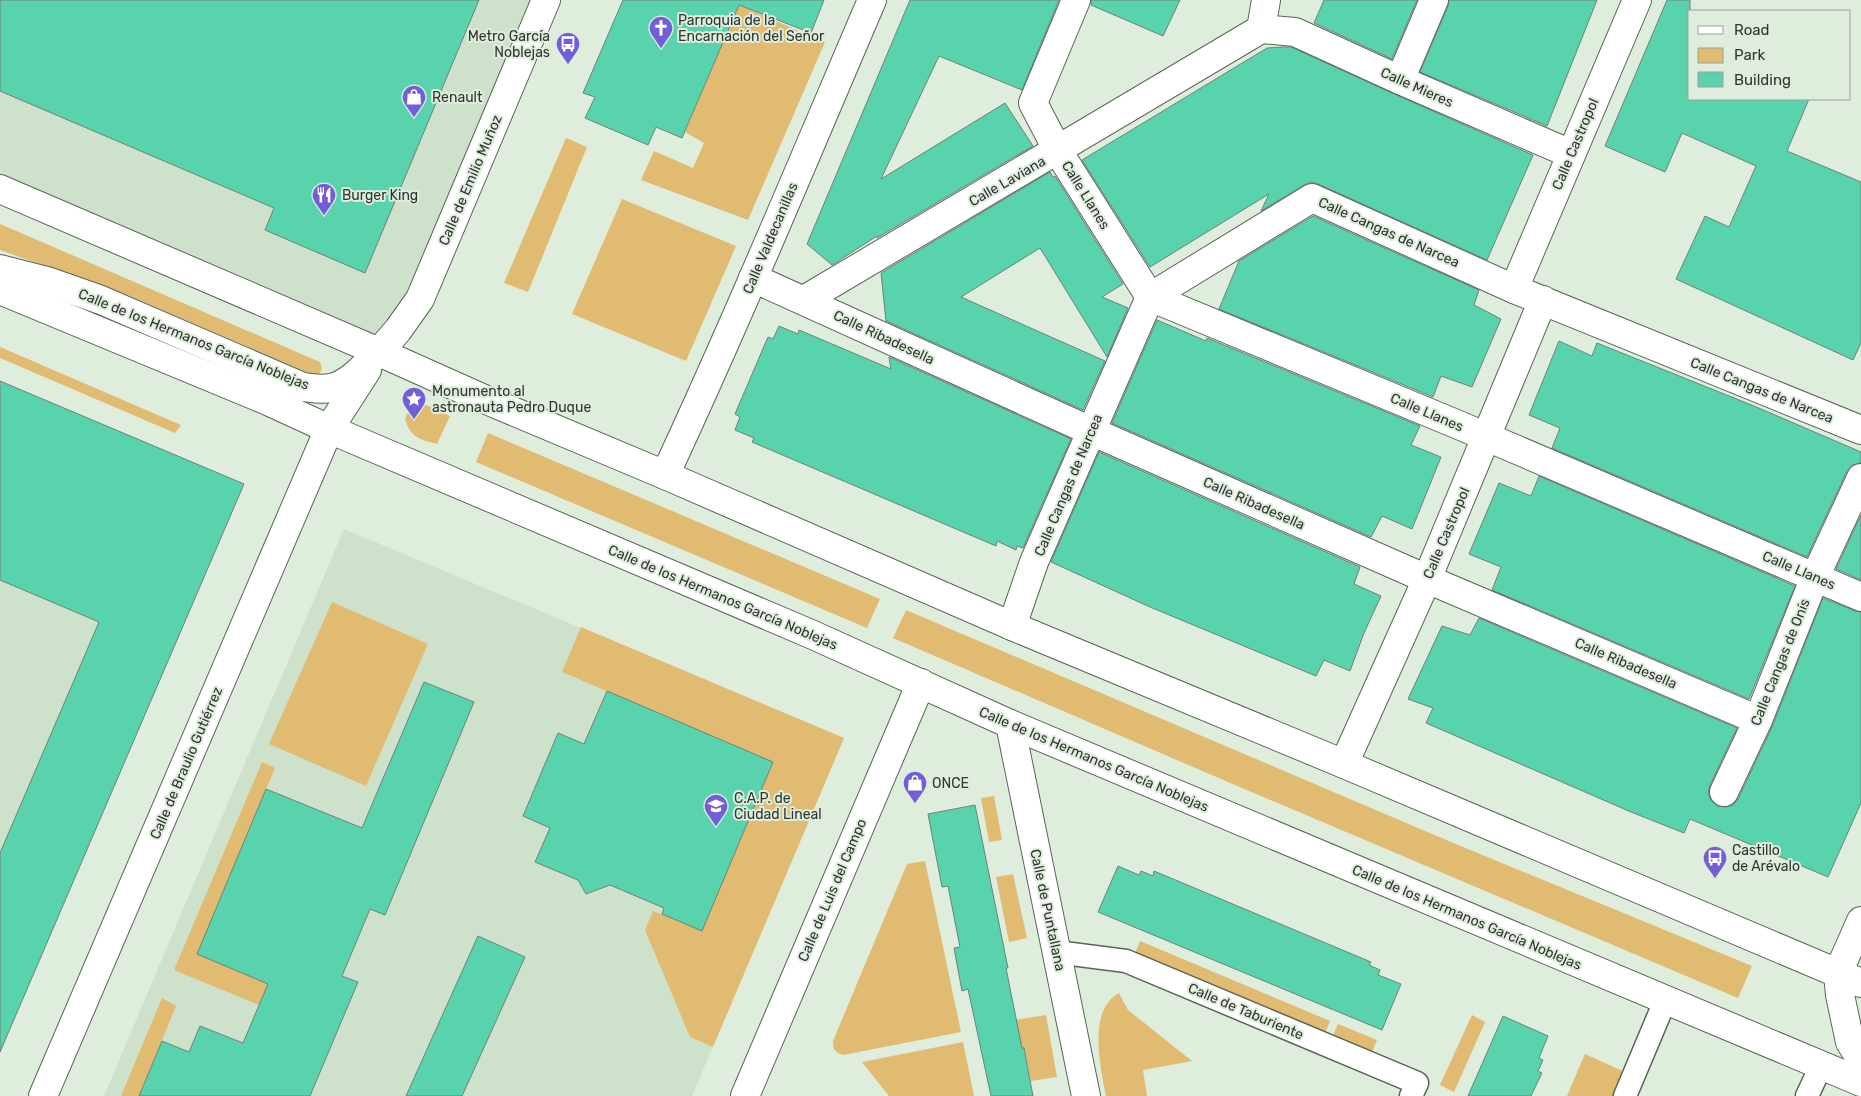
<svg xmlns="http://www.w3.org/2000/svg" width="1861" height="1096" font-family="Rubik,sans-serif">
<rect width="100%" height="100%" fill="#deeddc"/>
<g fill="#cee1cb">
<polygon points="0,0 546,0 420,299 379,352 0,189"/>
<polygon points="0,381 244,484 0,1052"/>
<polygon points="344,529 844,738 692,1096 104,1096"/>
</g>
<g fill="#e1bb71">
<polygon points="739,5 825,42 748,220 641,180 654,151 693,168 704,143 685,132"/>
<polygon points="566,138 587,147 528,292 504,283"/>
<polygon points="622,199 736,246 686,361 572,314"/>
<polygon points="0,224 320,362 322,368 320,373 313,375 130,296 0,250"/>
<polygon points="0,347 181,425 175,433 0,358"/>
<path d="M 426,405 L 450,416 L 437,444 C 419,439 411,438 405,419 C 409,408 414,406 426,405 Z"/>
<polygon points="488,433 880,599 867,628 476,462"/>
<polygon points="332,602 428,644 366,786 269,744"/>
<polygon points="906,610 1451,842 1752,966 1738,998 1228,782 893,638"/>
<polygon points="581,627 844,738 713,1047 690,1037 645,930 653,911 702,930 773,762 562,672"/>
<polygon points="262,762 275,768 197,954 293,994 262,999 259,1005 174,970"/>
<polygon points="994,796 1002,840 989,842 981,798"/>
<path d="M 925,861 L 961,1032 L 843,1055 C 834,1052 833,1049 833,1041 L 907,864 Z"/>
<polygon points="1013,874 1027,938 1009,942 996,877"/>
<polygon points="1140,941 1330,1021 1323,1038 1133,958"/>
<path d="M 1119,993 L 1128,1010 L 1192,1061 L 1143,1070 L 1147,1096 L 1106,1096 C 1101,1070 1090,1022 1110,1000 C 1112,997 1116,995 1119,993 Z"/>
<polygon points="162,998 176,1006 139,1096 121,1096"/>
<polygon points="1046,1015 1057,1077 1031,1081 1024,1048 989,1055 984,1025"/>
<polygon points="1472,1015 1485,1022 1454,1092 1440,1085"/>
<polygon points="1338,1024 1377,1040 1370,1057 1331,1040"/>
<polygon points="963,1042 974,1096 889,1096 862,1062"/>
<polygon points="1585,1054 1627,1073 1617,1096 1567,1096"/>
</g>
<g fill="#59d2ae" stroke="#6d827a">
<polygon points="0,0 479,0 365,273 265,230 274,208 0,91"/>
<polygon points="623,0 824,0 811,33 739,5 682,138 656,127 648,145 585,118 595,97 583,93"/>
<polygon points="910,0 1059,0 1022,90 939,56 881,179 1005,103 1033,146 877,238 877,236 832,265 807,244"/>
<polygon points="1091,0 1180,0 1163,36 1091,5"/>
<polygon points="1324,0 1417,0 1392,59 1314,23"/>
<polygon points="1449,0 1597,0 1547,126 1420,72 1448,6"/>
<polygon points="1667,0 1690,0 1690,99 1809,99 1787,151 1861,182 1861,343 1853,360 1676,279 1705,216 1729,227 1756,166 1682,133 1665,172 1605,146"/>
<polygon points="1282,47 1291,47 1394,94 1533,155 1487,260 1318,184 1311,182 1304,185 1261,211 1269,194 1150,267 1082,160 1267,48"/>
<polygon points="1050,172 1053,177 1055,176 1123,284 1102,297 1128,308 1107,357 1040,248 961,297 1105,361 1083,410 886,321 881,273"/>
<polygon points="1313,216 1479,290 1474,305 1501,319 1472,387 1441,376 1433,397 1219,309 1239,261"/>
<polygon points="1157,320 1206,341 1207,338 1420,426 1411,445 1441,457 1412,529 1382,516 1371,537 1112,423"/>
<polygon points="779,326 798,334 799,330 891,369 889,357 1071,439 1023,548 1017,546 1016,550 997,541 996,546 752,442 754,438 735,430 740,417 735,414 768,337 773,339"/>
<polygon points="1559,341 1592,356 1597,343 1754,406 1861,452 1861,463 1852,465 1847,471 1807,557 1552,448 1560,428 1529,415"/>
<polygon points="0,381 244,484 0,1052 0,853 99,622 0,580"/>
<polygon points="1099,452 1360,567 1354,584 1381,596 1364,633 1350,671 1324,660 1316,676 1150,607 1051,562"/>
<polygon points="1539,476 1795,586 1749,699 1492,590 1501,567 1469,554 1499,483 1531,496"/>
<polygon points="1861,515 1861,580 1836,569"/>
<polygon points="1823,598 1855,611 1861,612 1861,803 1828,877 1690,819 1684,833 1631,812 1426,723 1433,708 1408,699 1442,626 1470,635 1479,618 1737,728 1710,785 1708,793 1711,800 1717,806 1726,807 1733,805 1738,799 1772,727"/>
<polygon points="424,682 474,702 385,915 370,909 342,976 358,982 310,1096 139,1096 162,1041 189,1052 200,1026 243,1043 268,984 197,954 266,789 362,828"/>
<polygon points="607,691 773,762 702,931 662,914 664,908 610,885 586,894 578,880 535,862 550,828 523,816 558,733 584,744"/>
<polygon points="975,805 1008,968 1006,968 1022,1048 1024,1048 1033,1096 991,1096 968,989 962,991 954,948 960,947 948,886 942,887 928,814"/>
<polygon points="1118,866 1139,875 1141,871 1153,876 1154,871 1371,962 1369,965 1380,970 1378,975 1401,984 1382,1030 1098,912"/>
<polygon points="478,936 525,957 462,1096 406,1096"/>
<polygon points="1503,1016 1548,1036 1539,1058 1543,1060 1538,1071 1542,1073 1531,1096 1468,1096"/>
</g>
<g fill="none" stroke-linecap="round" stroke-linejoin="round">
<defs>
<g id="pedestrian">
<polyline points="1056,952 1126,961 1417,1083 1411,1096"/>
<polyline points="1625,1096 1665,1001"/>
<polyline points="1807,1096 1821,1066"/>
</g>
<g id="minor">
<polyline points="1076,0 1033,103 1058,151 1150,297 1461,426 1861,597"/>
<polyline points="1261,29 1295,32 1400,80 1571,154"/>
<polyline points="1400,80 1434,0"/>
<polyline points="753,278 1091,431 1427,579 1758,720"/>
<polyline points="1514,289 1637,0"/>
<polyline points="804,300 1261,29 1266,0"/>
<polyline points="379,352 398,330 420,299 546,0"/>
<path d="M 665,475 C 738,318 804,159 872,0"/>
<polyline points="1012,626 1034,562 1150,297 1312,198 1514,289 1861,430"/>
<polyline points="1010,724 1086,1096"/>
<polyline points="1344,764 1427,579 1543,300"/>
<polyline points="1724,792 1758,720 1815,577 1861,478"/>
<polyline points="1838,973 1861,921"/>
<polyline points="745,1096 921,683"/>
</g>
<polyline id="tertiary" points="43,1096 329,429"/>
<g id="primary">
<polyline points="0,189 379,352 484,399 665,475 1012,626 1344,764 1861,983"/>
<path d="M 0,269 L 47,281 L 101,300 L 303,387 C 312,388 322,390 331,388 C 350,384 365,365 379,352"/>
<polyline points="0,290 268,401 329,429 813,635 1010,724 1861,1082"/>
<polyline points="329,429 367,370"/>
<polyline points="1838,973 1840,995 1850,1042 1861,1060"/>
</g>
</defs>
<use href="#pedestrian" stroke="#596557" stroke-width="25"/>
<use href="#minor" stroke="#596557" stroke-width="30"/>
<use href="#tertiary" stroke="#596557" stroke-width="30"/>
<use href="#primary" stroke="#596557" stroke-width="30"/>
<use href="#pedestrian" stroke="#fff" stroke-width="22"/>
<use href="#minor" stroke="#fff" stroke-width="28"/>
<use href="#tertiary" stroke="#fff" stroke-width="28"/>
<use href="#primary" stroke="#fff" stroke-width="28"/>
</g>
<defs>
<symbol id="church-pin" viewBox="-11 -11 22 30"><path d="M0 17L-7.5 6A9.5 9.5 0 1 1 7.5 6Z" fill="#745ed8" stroke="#deeddc"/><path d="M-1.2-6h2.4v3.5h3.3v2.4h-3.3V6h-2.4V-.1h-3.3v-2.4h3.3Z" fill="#fff"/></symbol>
<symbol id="bus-pin" viewBox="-11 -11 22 30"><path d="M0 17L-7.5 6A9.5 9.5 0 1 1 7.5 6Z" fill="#745ed8" stroke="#deeddc"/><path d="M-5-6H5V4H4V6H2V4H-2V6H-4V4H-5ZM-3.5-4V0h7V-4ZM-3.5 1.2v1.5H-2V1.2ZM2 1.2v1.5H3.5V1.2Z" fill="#fff"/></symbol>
<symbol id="shop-pin" viewBox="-11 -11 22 30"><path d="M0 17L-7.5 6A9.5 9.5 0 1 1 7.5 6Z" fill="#745ed8" stroke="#deeddc"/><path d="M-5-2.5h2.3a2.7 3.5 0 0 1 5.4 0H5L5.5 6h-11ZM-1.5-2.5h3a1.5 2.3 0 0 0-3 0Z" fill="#fff"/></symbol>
<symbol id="restaurant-pin" viewBox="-11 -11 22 30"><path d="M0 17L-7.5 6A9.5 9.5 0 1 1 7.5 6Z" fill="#745ed8" stroke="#deeddc"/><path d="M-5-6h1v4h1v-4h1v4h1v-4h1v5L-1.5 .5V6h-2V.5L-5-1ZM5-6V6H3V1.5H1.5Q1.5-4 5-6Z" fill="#fff"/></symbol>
<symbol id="sight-pin" viewBox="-11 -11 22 30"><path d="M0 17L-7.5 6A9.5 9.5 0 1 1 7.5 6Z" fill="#745ed8" stroke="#deeddc"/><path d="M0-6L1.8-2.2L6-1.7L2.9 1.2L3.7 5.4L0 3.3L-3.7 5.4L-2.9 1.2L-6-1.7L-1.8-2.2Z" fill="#fff"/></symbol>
<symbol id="school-pin" viewBox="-11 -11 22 30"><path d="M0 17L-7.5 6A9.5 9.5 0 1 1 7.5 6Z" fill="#745ed8" stroke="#deeddc"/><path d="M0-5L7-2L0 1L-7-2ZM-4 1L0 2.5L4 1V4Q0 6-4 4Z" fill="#fff"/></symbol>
</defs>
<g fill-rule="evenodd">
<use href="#church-pin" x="647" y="14" width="28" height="38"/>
<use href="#bus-pin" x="554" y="30" width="28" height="38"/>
<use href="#shop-pin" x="400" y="83" width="28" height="38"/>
<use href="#restaurant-pin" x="310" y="181" width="28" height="38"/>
<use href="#sight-pin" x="400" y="385" width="28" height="38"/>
<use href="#shop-pin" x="901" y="769" width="28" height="38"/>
<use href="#school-pin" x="702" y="792" width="28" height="38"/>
<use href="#bus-pin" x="1701" y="844" width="28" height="38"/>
</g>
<g text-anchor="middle" stroke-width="4" stroke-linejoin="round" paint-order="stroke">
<g font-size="14" fill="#30352f" stroke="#deeddc" text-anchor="start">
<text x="678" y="25">Parroquia de la<tspan x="678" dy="16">Encarnación del Señor</tspan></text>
<text x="550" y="41" text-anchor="end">Metro García<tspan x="550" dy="16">Noblejas</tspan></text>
<text x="432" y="102">Renault</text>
<text x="342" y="200">Burger King</text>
<text x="432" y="396">Monumento al<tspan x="432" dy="16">astronauta Pedro Duque</tspan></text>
<text x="932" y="788">ONCE</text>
<text x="734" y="803">C.A.P. de<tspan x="734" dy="16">Ciudad Lineal</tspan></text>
<text x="1732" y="855">Castillo<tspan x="1732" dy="16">de Arévalo</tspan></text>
</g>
<g font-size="14" fill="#30352f" stroke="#deeddc">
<text transform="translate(1417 87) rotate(24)" y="5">Calle Mieres</text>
<text transform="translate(1575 144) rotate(-67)" y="5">Calle Castropol</text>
<text transform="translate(470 180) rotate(-67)" y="5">Calle de Emilio Muñoz</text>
<text transform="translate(1007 181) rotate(-30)" y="5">Calle Laviana</text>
<text transform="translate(1086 195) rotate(58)" y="5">Calle Llanes</text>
<text transform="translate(1389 232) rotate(24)" y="5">Calle Cangas de Narcea</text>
<text transform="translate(770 238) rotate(-67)" y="5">Calle Valdecanillas</text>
<text transform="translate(884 337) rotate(25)" y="5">Calle Ribadesella</text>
<text transform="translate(194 339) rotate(22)" y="5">Calle de los Hermanos García Noblejas</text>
<text transform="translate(1762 390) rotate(22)" y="5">Calle Cangas de Narcea</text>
<text transform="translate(1427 412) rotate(23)" y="5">Calle Llanes</text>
<text transform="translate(1068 485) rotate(-67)" y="5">Calle Cangas de Narcea</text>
<text transform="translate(1254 503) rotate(24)" y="5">Calle Ribadesella</text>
<text transform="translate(1446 533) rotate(-67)" y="5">Calle Castropol</text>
<text transform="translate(1799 570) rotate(23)" y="5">Calle Llanes</text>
<text transform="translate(723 597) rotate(23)" y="5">Calle de los Hermanos García Noblejas</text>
<text transform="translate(1780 662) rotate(-68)" y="5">Calle Cangas de Onís</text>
<text transform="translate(1626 663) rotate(23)" y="5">Calle Ribadesella</text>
<text transform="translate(1094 759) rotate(23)" y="5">Calle de los Hermanos García Noblejas</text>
<text transform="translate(186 763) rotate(-67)" y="5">Calle de Braulio Gutiérrez</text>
<text transform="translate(832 890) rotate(-67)" y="5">Calle de Luis del Campo</text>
<text transform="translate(1048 910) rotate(78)" y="5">Calle de Puntallana</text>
<text transform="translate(1467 917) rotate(23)" y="5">Calle de los Hermanos García Noblejas</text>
<text transform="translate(1246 1011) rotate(23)" y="5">Calle de Taburiente</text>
</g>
</g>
<rect x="1688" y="10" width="162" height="90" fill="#deeddc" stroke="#98a397"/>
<rect x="1698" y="26" width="25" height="8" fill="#ffffff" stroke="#98a397"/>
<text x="1734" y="35" font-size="15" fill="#30352f">Road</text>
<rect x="1698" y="48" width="25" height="15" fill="#e1bb71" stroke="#98a397"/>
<text x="1734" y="60" font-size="15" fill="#30352f">Park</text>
<rect x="1698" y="72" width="25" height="15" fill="#59d2ae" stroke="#98a397"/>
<text x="1734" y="85" font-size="15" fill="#30352f">Building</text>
</svg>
